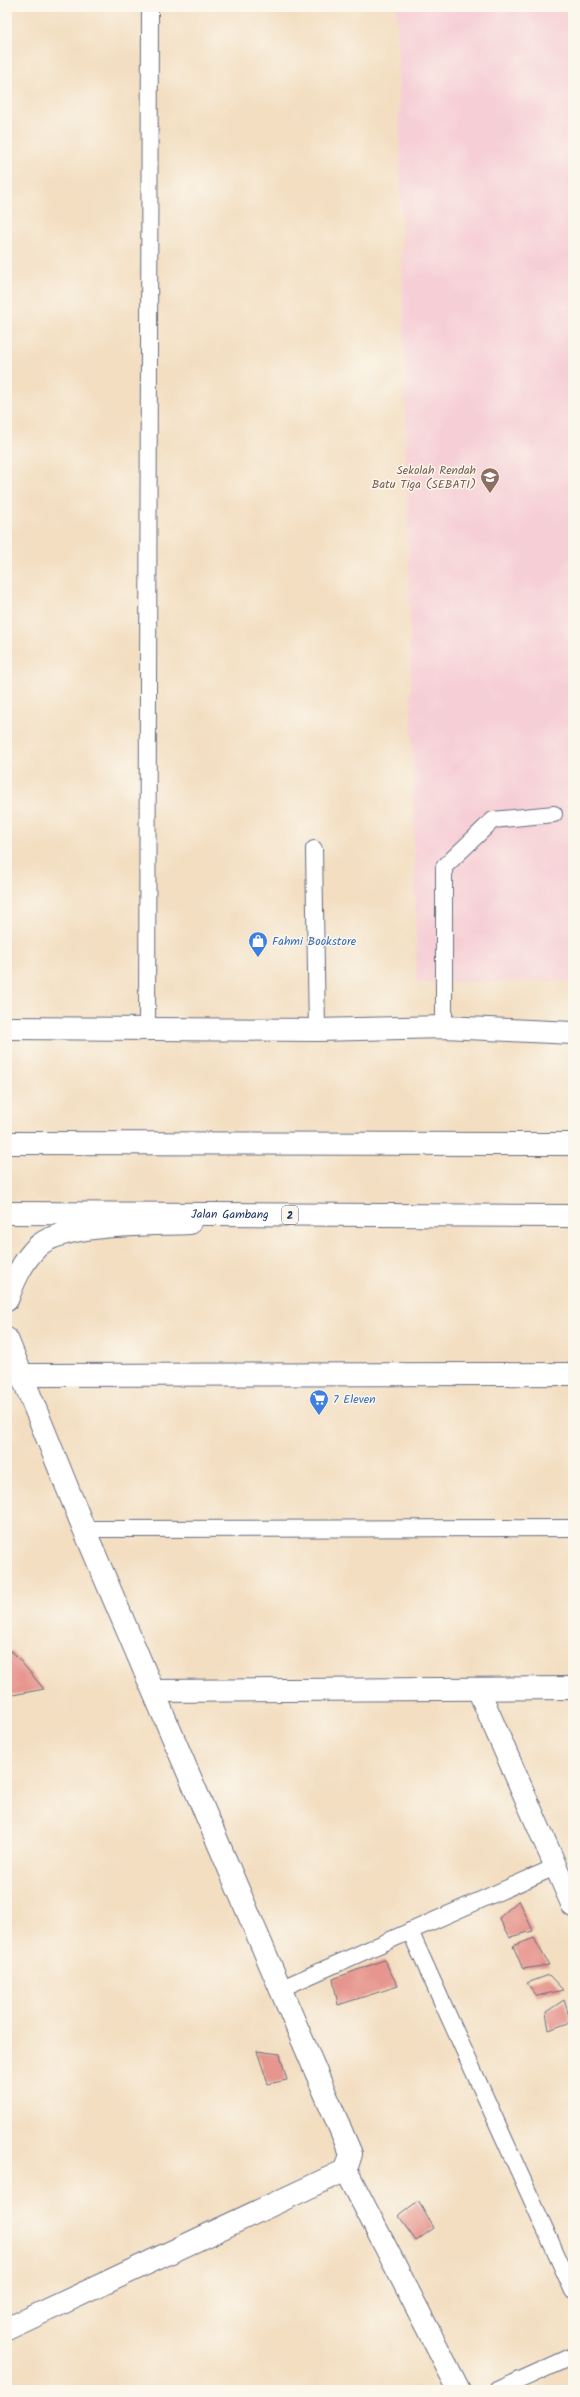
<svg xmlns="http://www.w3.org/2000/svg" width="580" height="2397" font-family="Kalam,sans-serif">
<rect width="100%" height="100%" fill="#fbf7ec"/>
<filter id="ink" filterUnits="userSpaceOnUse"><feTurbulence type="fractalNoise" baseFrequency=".025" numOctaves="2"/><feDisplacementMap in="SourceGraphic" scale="8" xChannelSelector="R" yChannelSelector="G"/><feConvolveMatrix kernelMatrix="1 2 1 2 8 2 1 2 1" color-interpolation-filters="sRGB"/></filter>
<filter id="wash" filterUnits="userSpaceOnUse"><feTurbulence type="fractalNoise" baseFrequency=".012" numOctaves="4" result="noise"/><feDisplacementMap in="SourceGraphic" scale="16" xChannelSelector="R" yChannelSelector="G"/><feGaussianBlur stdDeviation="0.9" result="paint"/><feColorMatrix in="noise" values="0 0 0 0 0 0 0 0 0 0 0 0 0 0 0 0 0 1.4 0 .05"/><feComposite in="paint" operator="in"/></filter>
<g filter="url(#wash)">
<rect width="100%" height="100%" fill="#f3dec1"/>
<polygon fill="#f6cfd6" points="397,7 573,7 573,981 417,983"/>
<g id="blocks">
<g fill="#e6968e">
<polygon points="12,1651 44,1689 13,1695 7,1690 7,1653"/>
<polygon points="519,1900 533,1931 510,1937 499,1918"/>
<polygon points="534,1938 549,1965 523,1969 513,1946"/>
<polygon points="384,1960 398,1986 338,2005 333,1979"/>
<polygon points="549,1975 563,1990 537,1996 527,1983"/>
<polygon points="564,2000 571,2022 549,2030 546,2012"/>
<polygon points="257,2051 280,2054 287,2080 268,2084"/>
<polygon points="418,2201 434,2228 416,2241 398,2216"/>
</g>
</g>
</g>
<g filter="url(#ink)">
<use href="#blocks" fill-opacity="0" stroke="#676c81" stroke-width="1"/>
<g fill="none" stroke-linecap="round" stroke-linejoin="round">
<defs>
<g id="service">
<polyline points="314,849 317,1030"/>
<polyline points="444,1027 444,867 493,820 554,814"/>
<polyline points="147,1030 150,7"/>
<polyline points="84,1529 573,1528"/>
<polyline points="410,1931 573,2291"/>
<polyline points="282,1988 555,1867"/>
<polyline points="498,2390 573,2356"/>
</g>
<g id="minor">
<polyline points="7,1028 317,1030 444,1027 573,1033"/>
<path d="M 7,1300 C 14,1281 22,1262 37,1247 C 62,1222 153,1225 190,1223"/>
<polyline points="7,1339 84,1529 351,2154 346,2170 7,2329"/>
<polyline points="22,1375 573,1374"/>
<polyline points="478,1689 573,1906"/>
<polyline points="155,1691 573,1688"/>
<polyline points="346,2170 459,2390"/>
</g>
<g id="trunk">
<polyline points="7,1143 573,1144"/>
<path id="s1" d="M 7,1213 L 573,1216"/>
</g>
</defs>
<use href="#service" stroke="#676c81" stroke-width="18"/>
<use href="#minor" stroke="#676c81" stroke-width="24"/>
<use href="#trunk" stroke="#676c81" stroke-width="24"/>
<use href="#service" stroke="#fff" stroke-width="16"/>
<use href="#minor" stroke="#fff" stroke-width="22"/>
<use href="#trunk" stroke="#fff" stroke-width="22"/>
</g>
</g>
<defs>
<symbol id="school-pin" viewBox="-11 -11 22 30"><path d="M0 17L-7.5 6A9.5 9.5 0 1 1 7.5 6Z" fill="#8d6e63" stroke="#fbf7ec"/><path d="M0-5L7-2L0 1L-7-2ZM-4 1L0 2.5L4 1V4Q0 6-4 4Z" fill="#fff"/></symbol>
<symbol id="shop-pin" viewBox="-11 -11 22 30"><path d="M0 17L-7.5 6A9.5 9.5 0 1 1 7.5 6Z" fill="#3f7fe0" stroke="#fbf7ec"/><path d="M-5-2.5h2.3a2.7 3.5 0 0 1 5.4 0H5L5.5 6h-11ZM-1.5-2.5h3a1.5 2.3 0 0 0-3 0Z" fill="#fff"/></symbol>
<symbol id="supermarket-pin" viewBox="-11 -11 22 30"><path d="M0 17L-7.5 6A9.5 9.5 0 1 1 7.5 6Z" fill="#3f7fe0" stroke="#fbf7ec"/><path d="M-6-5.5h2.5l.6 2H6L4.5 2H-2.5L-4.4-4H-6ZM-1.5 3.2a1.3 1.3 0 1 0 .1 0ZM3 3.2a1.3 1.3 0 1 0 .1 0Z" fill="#fff"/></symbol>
</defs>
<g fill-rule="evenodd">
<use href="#school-pin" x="479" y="466" width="22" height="30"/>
<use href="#shop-pin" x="247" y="930" width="22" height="30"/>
<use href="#supermarket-pin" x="308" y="1388" width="22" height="30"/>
</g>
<g text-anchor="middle" stroke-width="3" stroke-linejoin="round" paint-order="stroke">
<rect fill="#fbf7ec" stroke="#5e6b89" stroke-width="1" x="282" y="1206" width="16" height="18" rx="3"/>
<g font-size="11" font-weight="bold" fill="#1b2f5e">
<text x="290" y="1219">2</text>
</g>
<g font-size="12" fill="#785e54" stroke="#fbf7ec" text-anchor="end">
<text x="476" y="474">Sekolah Rendah<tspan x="476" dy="14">Batu Tiga (SEBATI)</tspan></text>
</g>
<g font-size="12" fill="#366cbe" stroke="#fbf7ec" text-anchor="start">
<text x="272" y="945">Fahmi Bookstore</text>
<text x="333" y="1403">7 Eleven</text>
</g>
<g font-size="12" fill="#1b2f5e" stroke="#fbf7ec">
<text dy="4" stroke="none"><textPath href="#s1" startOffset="223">Jalan Gambang</textPath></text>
</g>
</g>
<rect width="580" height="2397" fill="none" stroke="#fbf7ec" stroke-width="24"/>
</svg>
